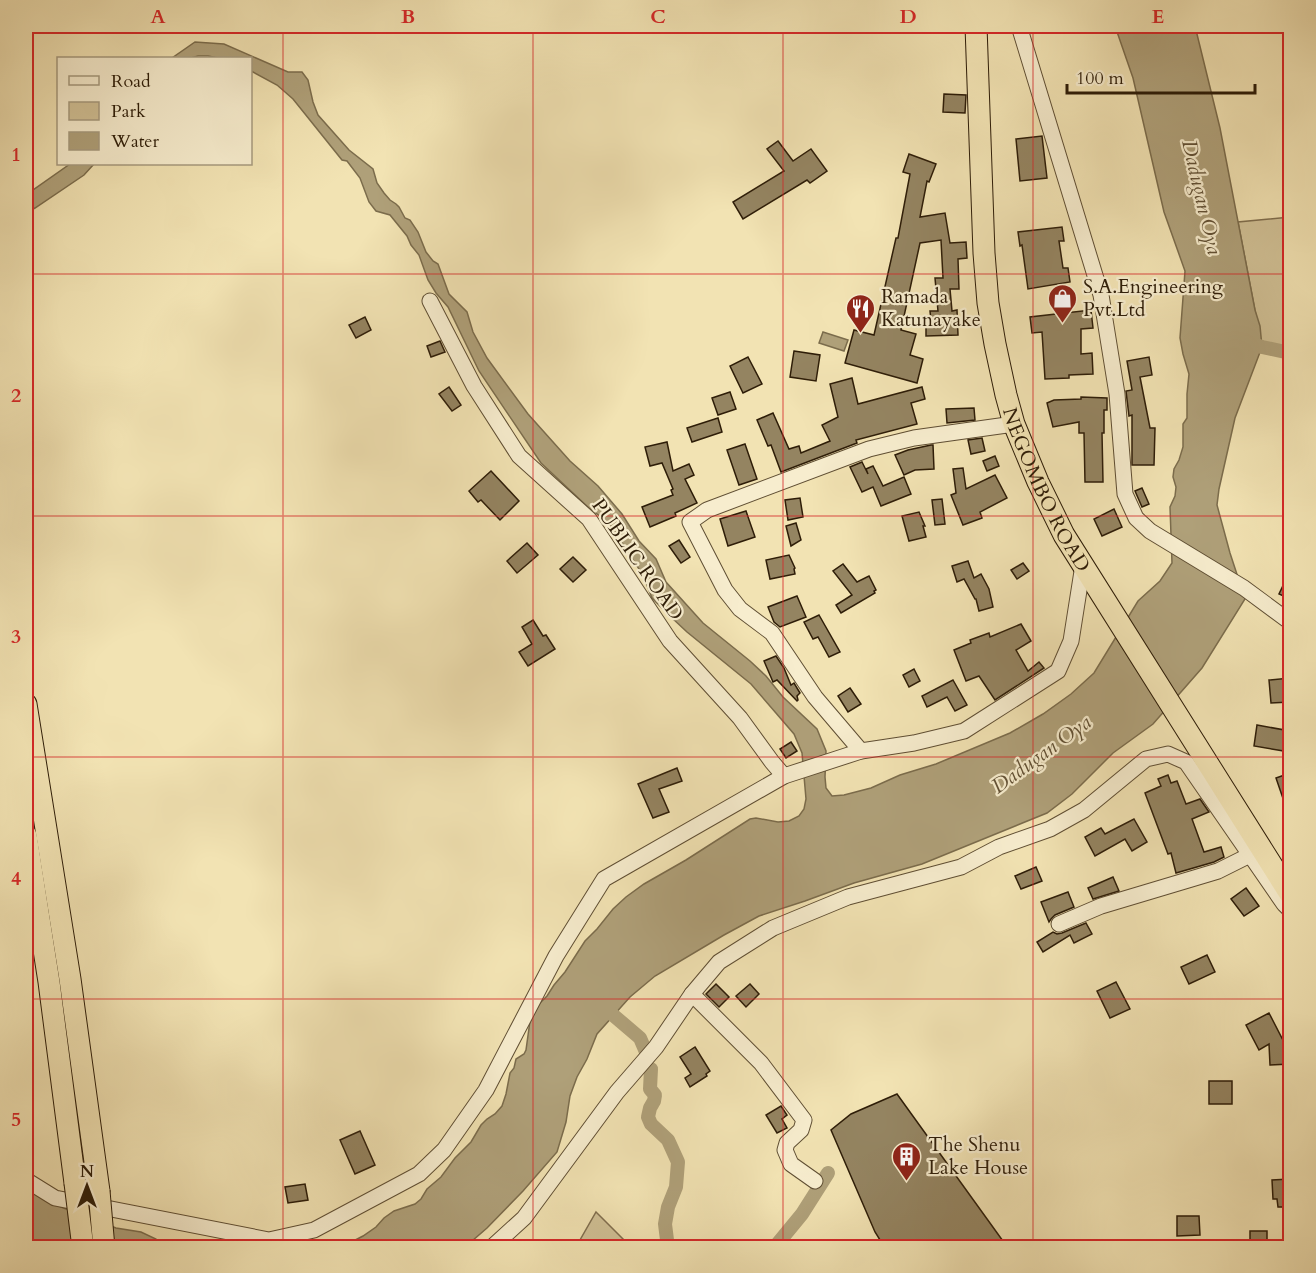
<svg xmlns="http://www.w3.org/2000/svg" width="1316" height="1273" font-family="Cardo,serif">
<rect width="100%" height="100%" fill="#f2e3b3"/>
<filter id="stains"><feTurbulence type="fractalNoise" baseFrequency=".00333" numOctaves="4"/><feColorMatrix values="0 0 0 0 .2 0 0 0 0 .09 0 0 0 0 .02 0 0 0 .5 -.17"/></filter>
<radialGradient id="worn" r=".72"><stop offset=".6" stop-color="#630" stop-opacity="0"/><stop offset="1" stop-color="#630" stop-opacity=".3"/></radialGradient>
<g fill="#d1c196" stroke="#806f4f" stroke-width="1.5">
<polygon points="1290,217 1290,353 1262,347 1238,222"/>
<polygon points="596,1212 631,1247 576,1247"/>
</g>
<g fill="#afa079" stroke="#7b6c4c" stroke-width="1.5">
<polygon points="1115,26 1195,26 1220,128 1255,310 1260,326 1262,347 1235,418 1219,489 1217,505 1230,553 1245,599 1202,668 1153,724 1113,753 1072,794 1047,813 922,864 854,883 805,901 759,916 724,935 655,976 630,997 597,1034 587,1059 577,1077 570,1096 566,1122 557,1152 523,1191 487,1228 465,1247 342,1247 363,1236 376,1227 384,1218 394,1211 415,1204 421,1199 427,1189 441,1177 455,1158 471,1142 481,1125 487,1119 495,1114 502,1106 506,1094 510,1073 514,1068 516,1059 524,1054 526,1050 530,1021 540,1003 547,996 554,985 565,972 585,941 597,929 613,909 626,897 644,884 686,860 750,819 756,818 778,822 789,821 799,816 804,809 806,799 802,753 794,734 751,684 687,632 671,617 652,598 643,575 609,523 589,508 541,463 479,371 448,307 436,293 428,280 419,255 411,245 407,236 390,215 376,211 369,202 360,178 347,161 342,160 293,99 277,85 251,71 250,58 218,58 208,56 198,56 191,58 172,58 195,42 224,44 288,72 302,72 308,80 313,102 318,115 349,150 373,169 377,183 384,193 390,200 396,204 399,207 405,218 410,220 418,232 426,252 433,261 438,264 449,294 467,312 473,332 487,358 528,414 570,461 598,486 622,514 639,541 656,559 666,582 703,623 750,661 766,676 783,697 817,729 826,751 825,777 826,788 832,796 844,795 871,788 900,775 936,764 1010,733 1043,714 1071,694 1094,673 1138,601 1160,581 1172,563 1170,507 1175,496 1176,487 1173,477 1174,469 1179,460 1183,447 1183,424 1187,418 1187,394 1189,374 1183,354 1180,338 1185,271 1164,212 1133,78"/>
<polygon points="70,164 94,164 84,175 35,208 26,213 26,195"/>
<polygon points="823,332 848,340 844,351 819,343"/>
<polygon points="26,1186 61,1207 116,1228 141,1232 156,1239 162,1247 26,1247"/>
</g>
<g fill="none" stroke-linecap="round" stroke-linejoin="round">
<g stroke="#afa079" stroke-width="14">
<polyline points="1246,342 1262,347 1290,353"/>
<polyline points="602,1003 613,1015 640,1038 646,1052"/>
<polyline points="651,1069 650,1089 655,1095 654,1101 650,1108 648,1117 651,1124 668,1140 678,1162 676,1187 668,1207 665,1224 668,1248"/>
<polyline points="774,1248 802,1214 828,1173"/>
</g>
</g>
<g fill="#948461" stroke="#2e1d08" stroke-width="1.5">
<polygon points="944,94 966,95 965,113 943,112"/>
<polygon points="1042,136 1047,178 1020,181 1016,139"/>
<polygon points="778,141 793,161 811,149 827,171 810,183 807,180 743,219 733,202 784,171 767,149"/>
<polygon points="909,154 936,164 929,182 927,181 920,217 945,213 950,243 966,242 967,258 958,259 959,289 950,289 952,311 957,310 958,335 926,336 926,321 931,321 930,311 938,311 935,278 943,278 941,240 920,243 901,330 916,334 910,355 923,359 917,383 845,363 854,330 874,335 896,238 898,238 910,174 903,172"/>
<polygon points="1062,227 1064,241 1059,241 1063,268 1068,268 1070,282 1028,289 1022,245 1020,246 1018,232"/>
<polygon points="1091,310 1093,328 1081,329 1081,354 1092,353 1093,374 1069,375 1069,378 1045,379 1042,332 1032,333 1030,317"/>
<polygon points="365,317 371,330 356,338 349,325"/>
<polygon points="440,341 445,352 431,357 427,346"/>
<polygon points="794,351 820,355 816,381 790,377"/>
<polygon points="748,357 762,384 743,393 730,366"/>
<polygon points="1149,357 1152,375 1140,377 1150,428 1155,428 1154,465 1132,465 1132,415 1129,416 1126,391 1132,390 1127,361"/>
<polygon points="852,378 858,404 922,387 925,399 911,403 917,424 856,440 857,443 781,472 771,445 768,446 757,420 773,413 789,449 799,446 801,453 830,441 822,425 838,417 830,384"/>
<polygon points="449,387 461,405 452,411 439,394"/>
<polygon points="730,392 736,409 718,415 712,398"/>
<polygon points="1081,397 1107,398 1107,410 1104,410 1104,433 1102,433 1103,482 1085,482 1084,433 1079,433 1079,422 1053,427 1047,403 1054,400 1081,399"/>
<polygon points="974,408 975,420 947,423 946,409"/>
<polygon points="718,418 722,432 692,442 687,428"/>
<polygon points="982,438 985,451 971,454 968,440"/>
<polygon points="667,442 673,471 689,464 694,475 685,479 697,503 675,513 676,516 650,527 642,507 673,495 671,490 673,489 662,463 650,466 645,447"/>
<polygon points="745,444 757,479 739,485 727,450"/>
<polygon points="931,445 933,445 934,469 915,470 904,475 895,455 908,450"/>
<polygon points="995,456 999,466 987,471 983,461"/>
<polygon points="862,462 868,474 866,469 873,466 883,486 904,477 911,494 881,506 873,487 862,492 850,467"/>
<polygon points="963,468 966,489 995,475 1007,498 980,512 982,518 963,525 951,495 956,493 953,469"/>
<polygon points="491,471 519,501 500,520 481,500 478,502 469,491"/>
<polygon points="1142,488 1149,504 1142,507 1135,491"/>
<polygon points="800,498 803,517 788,520 785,500"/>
<polygon points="942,499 945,524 935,525 932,500"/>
<polygon points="1114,509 1122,527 1102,536 1094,519"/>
<polygon points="746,511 755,537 728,546 720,519"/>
<polygon points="919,512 925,526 923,526 926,537 909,541 902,516"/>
<polygon points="796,523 801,540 791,546 786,526"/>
<polygon points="679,540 690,557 681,563 669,546"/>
<polygon points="527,543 538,555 517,573 507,561"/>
<polygon points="789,555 795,568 794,569 795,574 770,579 766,560"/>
<polygon points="573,557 586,570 573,582 560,569"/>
<polygon points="968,561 974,578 981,574 989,589 993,607 979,611 976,599 975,599 964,579 957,582 952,566"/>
<polygon points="1023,563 1029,571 1017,579 1011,570"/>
<polygon points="843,564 857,582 869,576 876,590 874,591 875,593 841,613 836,605 852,595 833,571"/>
<polygon points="1290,571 1290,599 1279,594"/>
<polygon points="797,596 806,617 780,627 774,622 768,607"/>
<polygon points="819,615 840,652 829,657 818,637 813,639 804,622"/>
<polygon points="533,620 543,636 546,635 555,649 528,666 519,652 532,644 522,627"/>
<polygon points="1021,624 1031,641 1016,650 1028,671 1039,662 1044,668 995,700 979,676 966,681 954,650 971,643 970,640 989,633 990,637"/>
<polygon points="776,656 784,668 791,685 794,683 800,693 797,696 798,700 797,701 777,680 773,682 764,661"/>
<polygon points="914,669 920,681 909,687 903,675"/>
<polygon points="1290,678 1290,702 1271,703 1269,680"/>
<polygon points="953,680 967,705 955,711 947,697 927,707 922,696"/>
<polygon points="850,688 861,704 848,712 838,696"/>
<polygon points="1257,725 1290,731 1290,752 1254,746"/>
<polygon points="791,742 797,751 786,758 780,749"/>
<polygon points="677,768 682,781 659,789 669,812 653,818 638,784"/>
<polygon points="1290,773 1290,816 1289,816 1276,778"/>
<polygon points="1168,775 1171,783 1177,781 1186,804 1200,799 1209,812 1192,819 1204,852 1221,847 1224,857 1214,862 1176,873 1171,853 1168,854 1145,793 1161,786 1158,779"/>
<polygon points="1134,819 1147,842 1132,851 1125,839 1095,856 1085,837 1101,828 1105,834"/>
<polygon points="1036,867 1042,881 1021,889 1015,876"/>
<polygon points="1113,877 1119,891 1093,899 1088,888"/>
<polygon points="1246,888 1259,906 1244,916 1231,899"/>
<polygon points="1068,892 1074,907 1055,915 1051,919 1049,922 1041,902"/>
<polygon points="1086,923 1092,934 1074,943 1070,935 1043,952 1037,942 1053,932 1057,934 1062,933"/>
<polygon points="1207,955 1215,972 1189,984 1181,967"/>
<polygon points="1116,982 1130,1009 1110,1018 1097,991"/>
<polygon points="716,984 729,997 719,1007 706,994"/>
<polygon points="750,984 759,994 746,1007 736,996"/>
<polygon points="1269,1013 1287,1048 1290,1048 1290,1064 1270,1065 1269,1044 1259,1050 1246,1025"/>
<polygon points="695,1047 710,1071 706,1074 707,1076 690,1087 685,1078 691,1074 680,1057"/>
<rect x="1209" y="1081" width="23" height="23"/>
<polygon points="897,1094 1008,1248 885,1248 875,1232 831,1130 851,1114"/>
<polygon points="781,1106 787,1115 782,1119 787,1128 777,1133 766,1115"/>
<polygon points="360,1131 375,1165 355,1174 340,1140"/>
<polygon points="1290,1179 1290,1203 1289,1203 1289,1207 1278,1207 1277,1199 1273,1199 1272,1180"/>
<polygon points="305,1184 308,1200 288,1203 285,1187"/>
<polygon points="1177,1216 1199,1216 1200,1235 1177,1236"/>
<rect x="1250" y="1231" width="17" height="17"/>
</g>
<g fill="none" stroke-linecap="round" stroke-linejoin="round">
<defs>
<g id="minor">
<polyline points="1019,26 1101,295 1117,394 1125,494 1136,518 1150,531 1244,588 1290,622"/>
<polyline points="430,301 474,386 519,456 589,519 670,641 740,718 772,762 784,776"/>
<polyline points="861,751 815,697 772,633 740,609 725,590 690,522 707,510 869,449 914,438 1014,424"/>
<polyline points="1059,924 1101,906 1218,871 1250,855"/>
<polyline points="692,994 761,1063 804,1120 801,1130 787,1143 785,1150 791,1164 815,1181"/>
<polyline points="26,1180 55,1198 269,1240 314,1230 419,1174 444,1150 486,1090 556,956 604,879 784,776 861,751 914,743 964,731 1058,671 1071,641 1083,565"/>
<polyline points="491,1248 524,1218 617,1092 656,1047 692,994 719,962 773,928 848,897 961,867 999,847 1050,829 1084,810 1146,759 1168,754 1186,762 1284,904 1290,910"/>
</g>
<g id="highway">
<path id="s1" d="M 976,26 L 984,253 L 988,303 L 995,344 L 1006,395 L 1014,424 L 1038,482 L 1064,535 L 1290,894"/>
<polyline points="26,704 70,979 99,1191"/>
<polyline points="26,835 49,982 75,1183"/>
</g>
</defs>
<use href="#minor" stroke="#5f4e33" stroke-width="17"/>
<use href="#highway" stroke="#2e1d08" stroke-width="23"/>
<use href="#minor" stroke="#f7edce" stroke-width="15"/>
<use href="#highway" stroke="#f2e3b3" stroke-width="21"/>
<defs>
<g id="highway-bridge">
<polyline points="75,1183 83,1248"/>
<polyline points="99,1191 104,1248"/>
</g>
</defs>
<use href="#highway-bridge" stroke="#2e1d08" stroke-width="23" stroke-linecap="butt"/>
<use href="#highway-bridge" stroke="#f2e3b3" stroke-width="21"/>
</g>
<path fill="none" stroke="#d62828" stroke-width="1.5" stroke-opacity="0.55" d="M 283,26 L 283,1248M 533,26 L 533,1248M 783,26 L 783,1248M 1033,26 L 1033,1248M 26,274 L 1290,274M 26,516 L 1290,516M 26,757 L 1290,757M 26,999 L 1290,999"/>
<defs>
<symbol id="shop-pin" viewBox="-11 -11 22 30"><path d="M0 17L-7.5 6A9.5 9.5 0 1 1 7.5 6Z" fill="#8f2418" stroke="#f7edce"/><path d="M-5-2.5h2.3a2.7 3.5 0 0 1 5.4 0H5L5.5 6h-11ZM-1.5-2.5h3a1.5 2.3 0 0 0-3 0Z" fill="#fff"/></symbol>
<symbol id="restaurant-pin" viewBox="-11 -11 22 30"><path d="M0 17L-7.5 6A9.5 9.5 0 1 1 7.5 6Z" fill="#8f2418" stroke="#f7edce"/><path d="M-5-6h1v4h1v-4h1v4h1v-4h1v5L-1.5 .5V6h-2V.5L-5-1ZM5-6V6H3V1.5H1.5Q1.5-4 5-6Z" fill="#fff"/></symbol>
<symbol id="building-pin" viewBox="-11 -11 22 30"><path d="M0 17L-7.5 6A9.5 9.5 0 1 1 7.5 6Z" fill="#8f2418" stroke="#f7edce"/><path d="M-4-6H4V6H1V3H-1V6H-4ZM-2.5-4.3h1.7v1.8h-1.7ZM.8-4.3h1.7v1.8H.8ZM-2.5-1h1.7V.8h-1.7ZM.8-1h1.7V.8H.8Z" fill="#fff"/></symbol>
</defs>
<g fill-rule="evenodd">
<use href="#shop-pin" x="1046" y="282" width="33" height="45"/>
<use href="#restaurant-pin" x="844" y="292" width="33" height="45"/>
<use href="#building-pin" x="890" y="1140" width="33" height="45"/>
</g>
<g text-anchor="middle" stroke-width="4.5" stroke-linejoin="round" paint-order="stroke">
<g font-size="20" fill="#2e1d08" stroke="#f7edce" text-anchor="start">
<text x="1083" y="293">S.A.Engineering<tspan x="1083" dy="23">Pvt.Ltd</tspan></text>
<text x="881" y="303">Ramada<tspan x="881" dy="23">Katunayake</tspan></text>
<text x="928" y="1151">The Shenu<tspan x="928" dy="23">Lake House</tspan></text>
</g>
<g font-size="20" fill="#2e1d08" stroke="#f7edce">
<text dy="7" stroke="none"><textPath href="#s1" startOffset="474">NEGOMBO ROAD</textPath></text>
<text transform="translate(638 559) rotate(55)" y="7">PUBLIC ROAD</text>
</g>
<g font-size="21" font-style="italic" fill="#625135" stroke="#f7edce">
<text transform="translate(1202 197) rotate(77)" y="7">Dadugan Oya</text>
<text transform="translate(1041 754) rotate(-36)" y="7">Dadugan Oya</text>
</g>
</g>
<rect width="1316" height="1273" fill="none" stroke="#f2e3b3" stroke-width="66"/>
<rect x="57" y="57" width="195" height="108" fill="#f7edce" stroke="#a79a7f" stroke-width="1.5"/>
<rect x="69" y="76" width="30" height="9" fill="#f7edce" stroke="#a79a7f" stroke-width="1.5"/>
<text x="111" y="87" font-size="18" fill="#2e1d08">Road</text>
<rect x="69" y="102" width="30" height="18" fill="#d1c196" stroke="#a79a7f" stroke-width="1.5"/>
<text x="111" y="117" font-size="18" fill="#2e1d08">Park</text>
<rect x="69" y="132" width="30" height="18" fill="#afa079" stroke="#a79a7f" stroke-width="1.5"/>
<text x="111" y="147" font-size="18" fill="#2e1d08">Water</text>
<g transform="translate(87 1186)" stroke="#f7edce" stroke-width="4.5" paint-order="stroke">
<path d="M0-4.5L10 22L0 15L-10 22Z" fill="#2e1d08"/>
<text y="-9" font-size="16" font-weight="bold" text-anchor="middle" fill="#2e1d08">N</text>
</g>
<path d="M1067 84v9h188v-9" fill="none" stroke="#2e1d08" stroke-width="3"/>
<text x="1076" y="84" font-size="18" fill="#2e1d08" stroke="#f7edce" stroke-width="4.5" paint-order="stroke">100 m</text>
<rect x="33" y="33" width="1250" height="1207" fill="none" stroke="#d62828" stroke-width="2"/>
<g font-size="20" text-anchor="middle" font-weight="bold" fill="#d62828">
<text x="158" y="23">A</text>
<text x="408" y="23">B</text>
<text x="658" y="23">C</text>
<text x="908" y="23">D</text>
<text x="1158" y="23">E</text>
<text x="16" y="161">1</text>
<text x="16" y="402">2</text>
<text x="16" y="643">3</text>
<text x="16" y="885">4</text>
<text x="16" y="1126">5</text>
</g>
<rect width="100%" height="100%" filter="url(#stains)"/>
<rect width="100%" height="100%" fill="url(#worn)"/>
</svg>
